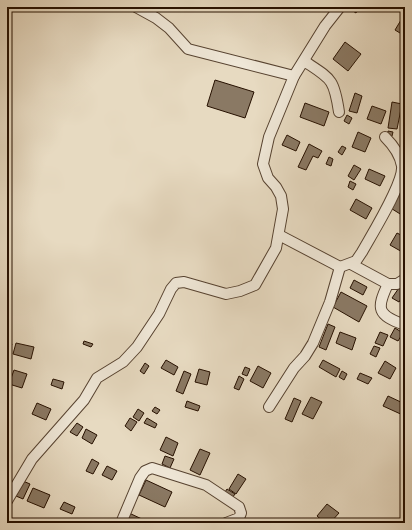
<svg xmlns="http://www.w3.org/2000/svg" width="412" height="530" font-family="'Libre Bodoni',serif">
<rect width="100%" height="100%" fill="#e7dac1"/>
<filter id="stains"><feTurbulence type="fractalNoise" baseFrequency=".005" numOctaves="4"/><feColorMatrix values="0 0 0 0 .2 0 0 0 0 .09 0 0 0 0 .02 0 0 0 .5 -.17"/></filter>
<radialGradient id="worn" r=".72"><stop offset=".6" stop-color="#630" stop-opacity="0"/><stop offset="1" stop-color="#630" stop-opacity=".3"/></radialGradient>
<g fill="#8a7964" stroke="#261000">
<polygon points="347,7 359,7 356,13"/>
<polygon points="401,20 405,22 405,36 395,30"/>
<polygon points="345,42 361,54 348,71 333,59"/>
<polygon points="215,80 254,92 245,118 207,106"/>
<polygon points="355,93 362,96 357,113 349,111"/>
<polygon points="392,102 402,104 397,129 388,128"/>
<polygon points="305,103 329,112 324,126 300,117"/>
<polygon points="372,106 386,111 381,124 367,119"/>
<polygon points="347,115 352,118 349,124 344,121"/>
<polygon points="388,131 393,132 392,136 387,136"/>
<polygon points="358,132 371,138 365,152 352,147"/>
<polygon points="287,135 300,142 296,151 282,145"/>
<polygon points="309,144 322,151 318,158 313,156 306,170 298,167"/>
<polygon points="342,146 346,148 342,155 338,152"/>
<polygon points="329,157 333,159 331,166 326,164"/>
<polygon points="354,165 361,169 354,180 348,176"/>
<polygon points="369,169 385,176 380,186 365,179"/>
<polygon points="350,181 356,184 353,190 348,187"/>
<polygon points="398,193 405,197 405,217 389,207"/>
<polygon points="356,199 372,208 366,219 350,210"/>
<polygon points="397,233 405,237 404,253 390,245"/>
<polygon points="354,280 367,287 363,295 350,288"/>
<polygon points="403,282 405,283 405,293 399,302 392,298"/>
<polygon points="341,292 367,306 359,322 333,307"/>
<polygon points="328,324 335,327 326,350 319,347"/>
<polygon points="395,328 403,333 398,341 390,337"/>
<polygon points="340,332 356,338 352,350 336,343"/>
<polygon points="380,332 388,335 383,346 375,343"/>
<polygon points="84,341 93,344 91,347 83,344"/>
<polygon points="7,342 12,344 8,353 7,352"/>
<polygon points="16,343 34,347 31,359 13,354"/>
<polygon points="374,346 380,348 376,357 370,354"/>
<polygon points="166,360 178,367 174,375 161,368"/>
<polygon points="323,360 340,369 336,377 319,367"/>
<polygon points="385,361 396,368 390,379 378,373"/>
<polygon points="145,363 149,366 144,374 140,371"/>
<polygon points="258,366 271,373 263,388 250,381"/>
<polygon points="245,367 250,369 247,376 242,374"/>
<polygon points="199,369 210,372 207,385 195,382"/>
<polygon points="14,370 27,374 22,388 9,384"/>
<polygon points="184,371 191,374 183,394 176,391"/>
<polygon points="342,371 347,374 344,380 339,377"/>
<polygon points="360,373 372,378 368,384 357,379"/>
<polygon points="239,376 244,379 239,390 234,388"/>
<polygon points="53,379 64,382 62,389 51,385"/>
<polygon points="388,396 405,404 405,416 383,406"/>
<polygon points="311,397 322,402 313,419 302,414"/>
<polygon points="294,398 301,401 292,422 285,419"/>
<polygon points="187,401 200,406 198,411 185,407"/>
<polygon points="37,403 51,409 46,420 32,414"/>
<polygon points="155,407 160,410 157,414 152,411"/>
<polygon points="138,409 144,413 139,421 133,417"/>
<polygon points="130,418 137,422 131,431 125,426"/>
<polygon points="147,418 157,424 155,428 144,423"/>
<polygon points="77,423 83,427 77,436 70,432"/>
<polygon points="86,429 97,435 92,444 82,438"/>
<polygon points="166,437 178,443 173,456 160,450"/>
<polygon points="200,449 210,453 200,475 190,470"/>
<polygon points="165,456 174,459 170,468 162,464"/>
<polygon points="92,459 99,463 93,474 86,471"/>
<polygon points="107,466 117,471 112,480 102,475"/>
<polygon points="238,474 246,479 236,494 229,489"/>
<polygon points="146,480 172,492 165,507 139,495"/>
<polygon points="23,481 30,484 23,499 16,496"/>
<polygon points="33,488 50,495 44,508 27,501"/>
<polygon points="227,489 235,494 230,501 223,495"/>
<polygon points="64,502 75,507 72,514 60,509"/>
<polygon points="327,504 339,513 330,523 325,523 317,516"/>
<polygon points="129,513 144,520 142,523 132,523 126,520"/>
</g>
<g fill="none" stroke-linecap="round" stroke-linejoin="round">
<defs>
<g id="minor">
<path d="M 304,61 C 331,79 334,78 339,112"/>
<polyline points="294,76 325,26 340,7"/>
<polyline points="351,264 388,284 397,284 405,279"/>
<path d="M 340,267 L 356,261 L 362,252 C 372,234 404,183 402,166 C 400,154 393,145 385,137"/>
<path d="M 388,284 C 376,309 377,315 405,325"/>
<polyline points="269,407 294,368 305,356 313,343 330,302 340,267 279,235"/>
<polyline points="7,501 32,459 84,400 97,378 123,362 137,347 159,314 171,289 176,283 184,282 226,294 240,291 255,285 276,248 283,209 281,196 276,187 268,178 263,164 269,137 294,76 188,49 169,28 156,18 136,7"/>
<polyline points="121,523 140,478 145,471 152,468 206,485 239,507 241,513 239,518 226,523"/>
</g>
</defs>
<use href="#minor" stroke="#564230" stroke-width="12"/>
<use href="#minor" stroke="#efe7d7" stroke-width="10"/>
</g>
<rect width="412" height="530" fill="none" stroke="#e7dac1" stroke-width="24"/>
<rect x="8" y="8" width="396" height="514" fill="none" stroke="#261000" stroke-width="2"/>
<rect x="12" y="12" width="388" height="506" fill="none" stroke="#261000"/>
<rect width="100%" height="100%" filter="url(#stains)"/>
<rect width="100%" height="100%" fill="url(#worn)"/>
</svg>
